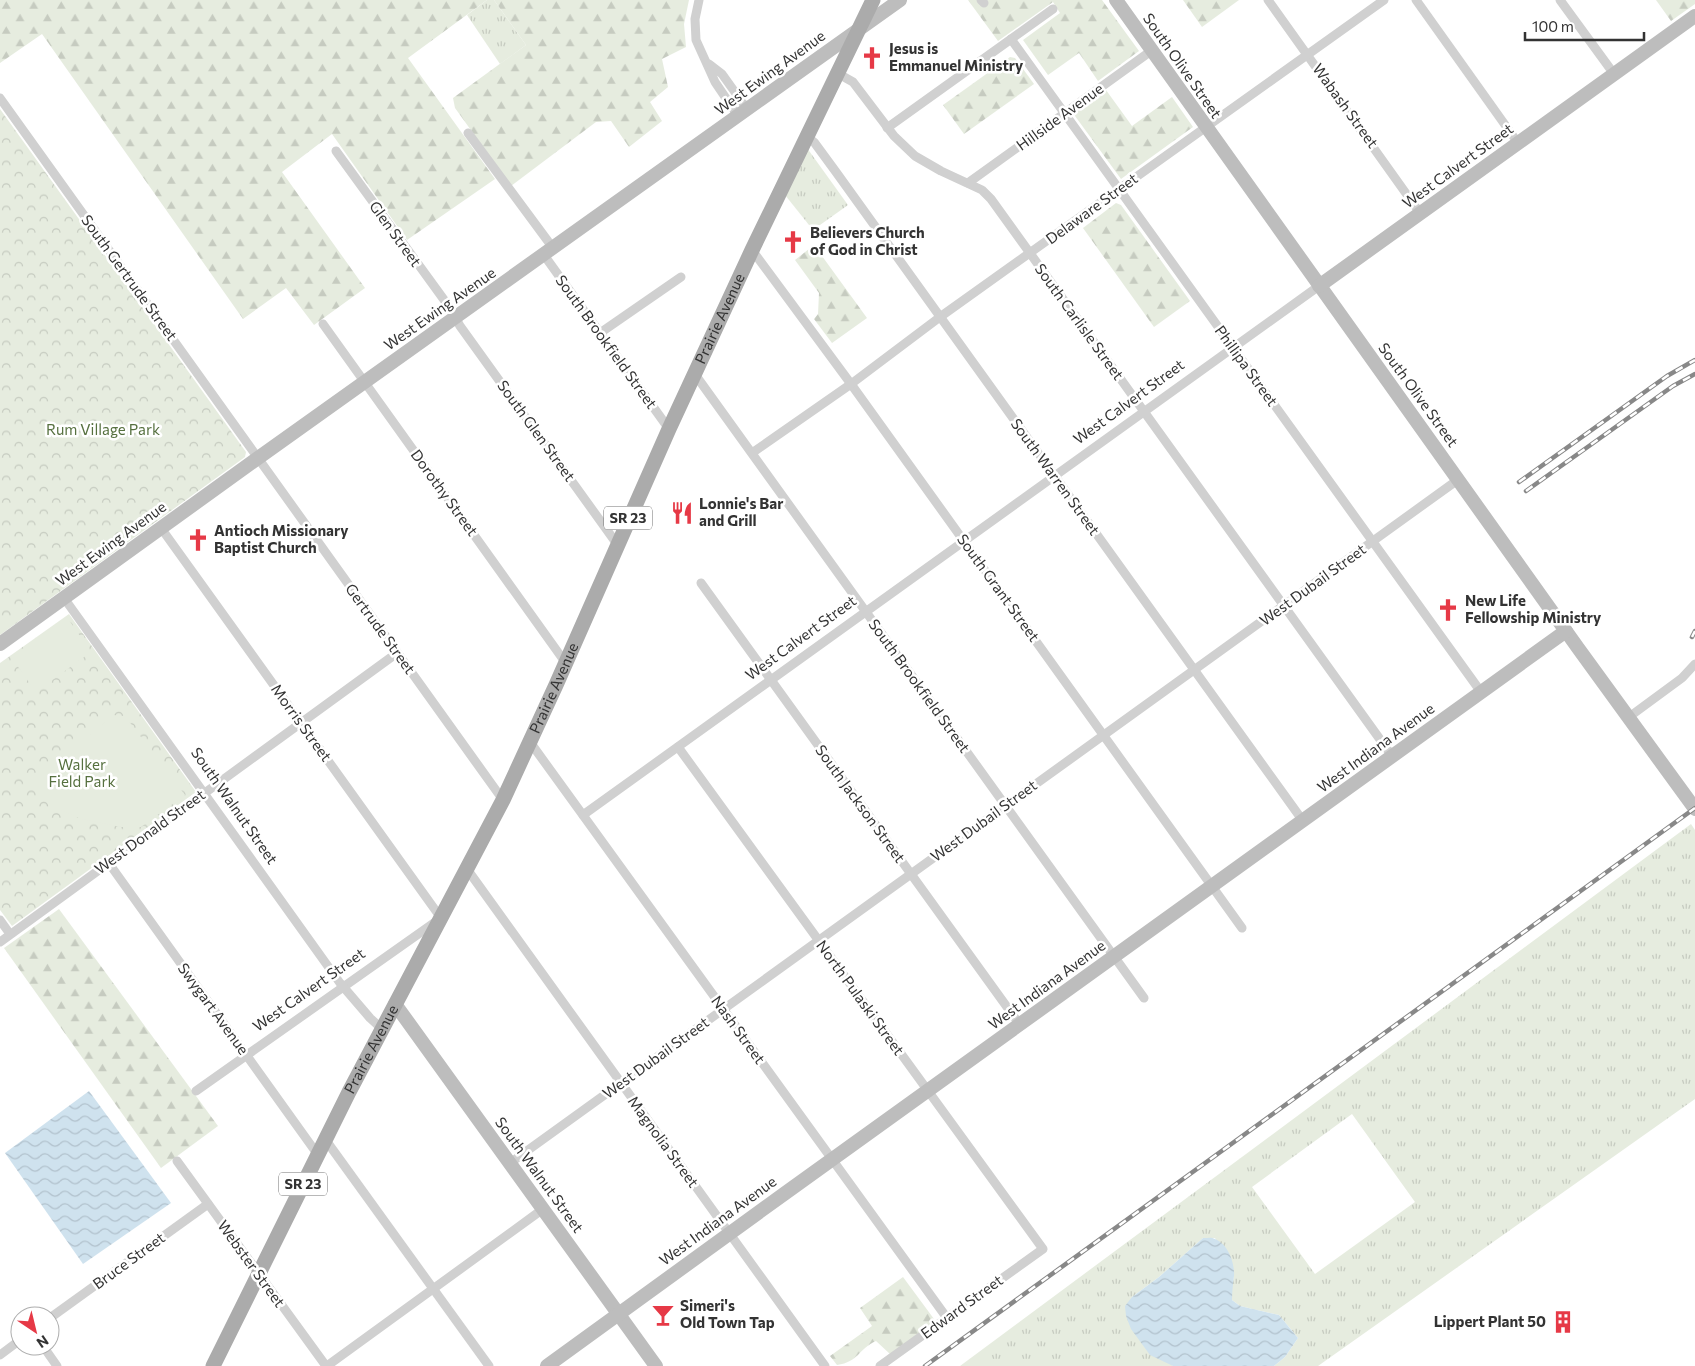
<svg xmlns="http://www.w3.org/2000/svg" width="1695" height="1366" font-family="Commissioner,sans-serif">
<defs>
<pattern id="grass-tufts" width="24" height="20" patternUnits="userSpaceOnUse" patternTransform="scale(1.25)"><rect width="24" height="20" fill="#e6ecdf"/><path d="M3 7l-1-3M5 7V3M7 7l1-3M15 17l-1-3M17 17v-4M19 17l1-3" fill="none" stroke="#c6cbc0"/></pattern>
<pattern id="forest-firs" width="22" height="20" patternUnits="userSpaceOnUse" patternTransform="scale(1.25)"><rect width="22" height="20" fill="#e6ecdf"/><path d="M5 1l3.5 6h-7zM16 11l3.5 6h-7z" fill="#c6cbc0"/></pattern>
<pattern id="park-crowns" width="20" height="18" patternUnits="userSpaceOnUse" patternTransform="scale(1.25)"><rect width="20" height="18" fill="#e6ecdf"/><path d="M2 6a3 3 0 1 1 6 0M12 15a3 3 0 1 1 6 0" fill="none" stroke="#c6cbc0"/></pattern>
<pattern id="water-waves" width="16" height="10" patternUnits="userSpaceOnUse" patternTransform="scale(1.25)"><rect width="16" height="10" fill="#cfe2ee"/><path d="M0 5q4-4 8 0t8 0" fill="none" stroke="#b2c2cd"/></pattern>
</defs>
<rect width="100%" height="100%" fill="#fff"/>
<g fill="url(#grass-tufts)" fill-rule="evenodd">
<polygon points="487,0 494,0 526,45 500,64 467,15"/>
<polygon points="807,148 848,205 813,230 785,195"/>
<path d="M 1691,824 L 1695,830 L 1695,1099 L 1318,1366 L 1274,1366 L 1285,1357 L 1298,1338 L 1279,1315 L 1240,1306 L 1232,1300 L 1232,1287 L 1234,1275 L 1215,1238 L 1203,1238 L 1159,1277 L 1132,1297 L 1173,1366 L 960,1366 ZM 1352,1114 L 1415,1202 L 1315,1274 L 1252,1187 Z"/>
</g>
<g fill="url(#forest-firs)">
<polygon points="0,0 487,0 408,58 495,179 407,240 332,134 282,172 365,288 314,325 286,288 243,319 42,34 0,63"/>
<polygon points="494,0 689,0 684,24 686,47 662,59 668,87 650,102 662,121 629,147 611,121 596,122 511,186 455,108 453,98 526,45"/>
<polygon points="968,0 1102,0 1139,51 1098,81 1079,53 1048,75 1023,40 1060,13 1053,2 998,41"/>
<polygon points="1183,0 1239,0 1202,27"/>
<polygon points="1656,0 1695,0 1695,4 1671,21"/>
<polygon points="1010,57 1015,58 1034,84 964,134 943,105"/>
<polygon points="1106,90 1132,126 1172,97 1193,127 1121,179 1075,116 1075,112"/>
<polygon points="1116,203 1121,205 1190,301 1154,327 1083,228"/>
<polygon points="814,245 867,318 832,343 814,319 818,314 819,293 795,260"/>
<polygon points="59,909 218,1126 161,1168 4,948"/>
<path d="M 903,1277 L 934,1319 L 933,1323 L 890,1354 L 876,1341 C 858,1349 859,1362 837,1365 L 830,1356 L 872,1326 L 860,1308 Z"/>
</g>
<g fill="url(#park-crowns)">
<polygon points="0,109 246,452 245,457 0,635"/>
<polygon points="69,614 196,792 12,926 0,910 0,663"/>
</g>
<g fill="#e6ecdf">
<polygon points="67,617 91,652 36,692 11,657"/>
<polygon points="113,715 125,716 185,795 141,827 121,827 81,819 60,810 50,802 34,781"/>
</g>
<g fill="url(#water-waves)">
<polygon points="89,1091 171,1203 83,1264 5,1153"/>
<path d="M 1203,1238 C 1207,1238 1212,1237 1215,1239 C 1228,1244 1235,1263 1234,1276 C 1233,1284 1232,1292 1232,1300 L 1240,1306 L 1279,1315 L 1298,1338 L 1285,1357 L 1274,1366 L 1173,1366 L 1150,1355 L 1131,1329 L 1126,1316 L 1125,1306 L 1132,1297 L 1159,1277 Z"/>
</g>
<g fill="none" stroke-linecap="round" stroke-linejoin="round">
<g stroke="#d0d0d0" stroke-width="9">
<polyline points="699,0 695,19 696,40 715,82 738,116"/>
<polyline points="981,0 984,3"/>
<polyline points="1268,0 1420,213"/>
<polyline points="1416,0 1518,143"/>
<polyline points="1560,0 1614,74"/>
<polyline points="1011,39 1481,692"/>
<polyline points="709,64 722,74 747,109"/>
<polyline points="837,73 853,82 894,136 915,156 941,171 982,190 991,199 1392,756"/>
<polyline points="0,98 503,800"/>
<polyline points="887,128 1053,9"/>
<polyline points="468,133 553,248"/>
<polyline points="806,136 814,142 836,172 1303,821"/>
<polyline points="336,151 450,308 460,326 617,544"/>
<polyline points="968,183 1151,51"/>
<polyline points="752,250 851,384 1242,928"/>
<polyline points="544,255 669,429"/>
<polyline points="323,324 565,662"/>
<polyline points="600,333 681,277"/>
<polyline points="694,373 1144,998"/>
<polyline points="752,453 851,384 940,317 1384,0"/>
<polyline points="161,528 441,918 196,1091"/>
<polyline points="701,583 1020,1025"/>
<polyline points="64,598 340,983 370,1018 382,1029"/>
<polyline points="1629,717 1682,678 1695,664"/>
<polyline points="530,742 947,1318"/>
<polyline points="678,747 1043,1249 880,1366"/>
<polyline points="583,815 1319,286"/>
<polyline points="108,862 318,1155"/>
<polyline points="467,869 825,1366"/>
<polyline points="0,920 10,934"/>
<polyline points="0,942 397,653"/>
<polyline points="325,1139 489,1366"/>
<polyline points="177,1161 326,1366"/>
<polyline points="510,1163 1459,479"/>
<polyline points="50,1318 208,1204"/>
<polyline points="43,1346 57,1366"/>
<polyline points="0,1355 20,1340"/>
<polyline points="327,1366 543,1209"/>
</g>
<g stroke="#bdbdbd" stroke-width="14">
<polyline points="1116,0 1578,648 1695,809"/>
<polyline points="1319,286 1695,16"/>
<polyline points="0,644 258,458 900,0"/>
<polyline points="395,1004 656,1366"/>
<polyline points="547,1366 784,1194 1566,631"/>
</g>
<path stroke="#ababab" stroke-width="15" id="s1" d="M 213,1366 L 349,1092 L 503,800 L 556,685 L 669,429 L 752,250 L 873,0"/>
<defs>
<g id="rail">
<polyline points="1519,482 1667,376 1695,360"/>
<polyline points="1526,491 1673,386 1695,374"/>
<polyline points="1692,637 1695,631"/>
<polyline points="925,1366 1695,808"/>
</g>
</defs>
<use href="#rail" stroke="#888" stroke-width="4.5"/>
<use href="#rail" stroke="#fff" stroke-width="2.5" stroke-dasharray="8" stroke-linecap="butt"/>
</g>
<defs>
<symbol id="church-bare" viewBox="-9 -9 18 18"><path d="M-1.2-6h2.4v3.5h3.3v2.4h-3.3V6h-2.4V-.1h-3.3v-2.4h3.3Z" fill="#e63946" stroke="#fff" stroke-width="2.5" paint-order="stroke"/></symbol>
<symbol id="restaurant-bare" viewBox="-9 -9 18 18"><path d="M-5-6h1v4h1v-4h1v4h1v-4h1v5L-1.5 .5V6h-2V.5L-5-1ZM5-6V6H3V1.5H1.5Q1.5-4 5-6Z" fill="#e63946" stroke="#fff" stroke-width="2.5" paint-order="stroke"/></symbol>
<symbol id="bar-bare" viewBox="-9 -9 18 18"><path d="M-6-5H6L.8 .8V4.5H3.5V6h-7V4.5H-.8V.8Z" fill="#e63946" stroke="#fff" stroke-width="2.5" paint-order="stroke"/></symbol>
<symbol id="building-bare" viewBox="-9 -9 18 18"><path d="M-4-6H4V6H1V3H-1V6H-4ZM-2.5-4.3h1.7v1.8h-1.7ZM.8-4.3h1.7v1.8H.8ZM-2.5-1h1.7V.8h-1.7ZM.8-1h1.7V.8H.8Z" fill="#e63946" stroke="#fff" stroke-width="2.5" paint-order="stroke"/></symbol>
</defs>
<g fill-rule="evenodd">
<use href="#church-bare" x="856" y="42" width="32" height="32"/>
<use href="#church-bare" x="777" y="226" width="32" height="32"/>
<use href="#restaurant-bare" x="666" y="497" width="32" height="32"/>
<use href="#church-bare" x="182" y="524" width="32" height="32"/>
<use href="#church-bare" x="1432" y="594" width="32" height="32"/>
<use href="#bar-bare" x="647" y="1299" width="32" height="32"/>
<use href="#building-bare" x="1547" y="1306" width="32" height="32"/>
</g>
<g text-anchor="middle" stroke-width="5" stroke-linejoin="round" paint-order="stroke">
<g fill="#fff" stroke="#707070" stroke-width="1">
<rect x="604" y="506.5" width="48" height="23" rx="4"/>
<rect x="279" y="1172.5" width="48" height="23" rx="4"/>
</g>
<g font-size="14" font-weight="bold" fill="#333">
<text x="628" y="523">SR 23</text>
<text x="303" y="1189">SR 23</text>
</g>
<g font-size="15" font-weight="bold" fill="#333" stroke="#fff" text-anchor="start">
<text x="889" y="54">Jesus is<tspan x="889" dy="17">Emmanuel Ministry</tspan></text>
<text x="810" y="238">Believers Church<tspan x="810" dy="17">of God in Christ</tspan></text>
<text x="699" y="509">Lonnie's Bar<tspan x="699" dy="17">and Grill</tspan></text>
<text x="214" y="536">Antioch Missionary<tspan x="214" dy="17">Baptist Church</tspan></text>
<text x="1465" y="606">New Life<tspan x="1465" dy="17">Fellowship Ministry</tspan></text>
<text x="680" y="1311">Simeri's<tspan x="680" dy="17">Old Town Tap</tspan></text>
<text x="1546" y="1327" text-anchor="end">Lippert Plant 50</text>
</g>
<g font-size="15" fill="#333" stroke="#fff">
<text transform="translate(1182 66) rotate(55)" y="5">South Olive Street</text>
<text transform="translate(770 73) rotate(-36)" y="5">West Ewing Avenue</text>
<text transform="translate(1345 106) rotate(54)" y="5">Wabash Street</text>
<text transform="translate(1060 117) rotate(-36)" y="5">Hillside Avenue</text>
<text transform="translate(1458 166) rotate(-36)" y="5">West Calvert Street</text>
<text transform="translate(1092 209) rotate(-36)" y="5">Delaware Street</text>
<text transform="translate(395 234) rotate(54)" y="5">Glen Street</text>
<text transform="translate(129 278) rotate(54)" y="5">South Gertrude Street</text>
<text transform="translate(440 309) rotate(-35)" y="5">West Ewing Avenue</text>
<text dy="5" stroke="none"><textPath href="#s1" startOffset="1164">Prairie Avenue</textPath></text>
<text transform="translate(1079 322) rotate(54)" y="5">South Carlisle Street</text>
<text transform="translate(606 342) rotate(54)" y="5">South Brookfield Street</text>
<text transform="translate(1246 366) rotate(54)" y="5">Phillipa Street</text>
<text transform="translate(1418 395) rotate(54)" y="5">South Olive Street</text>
<text transform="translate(1129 402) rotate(-36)" y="5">West Calvert Street</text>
<text transform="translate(536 431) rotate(54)" y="5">South Glen Street</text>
<text transform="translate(1055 477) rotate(54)" y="5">South Warren Street</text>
<text transform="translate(444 493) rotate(54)" y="5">Dorothy Street</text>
<text transform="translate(111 544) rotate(-36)" y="5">West Ewing Avenue</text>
<text transform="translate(1313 585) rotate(-36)" y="5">West Dubail Street</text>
<text transform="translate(998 588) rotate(54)" y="5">South Grant Street</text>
<text transform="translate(380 629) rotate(54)" y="5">Gertrude Street</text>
<text transform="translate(801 638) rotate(-36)" y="5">West Calvert Street</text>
<text transform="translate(919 686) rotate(54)" y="5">South Brookfield Street</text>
<text dy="5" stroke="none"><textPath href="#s1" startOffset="759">Prairie Avenue</textPath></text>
<text transform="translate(301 723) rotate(54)" y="5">Morris Street</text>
<text transform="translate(1376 748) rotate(-36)" y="5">West Indiana Avenue</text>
<text transform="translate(860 804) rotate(54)" y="5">South Jackson Street</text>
<text transform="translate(234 806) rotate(55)" y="5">South Walnut Street</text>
<text transform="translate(984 821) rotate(-36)" y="5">West Dubail Street</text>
<text transform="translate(150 832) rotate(-36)" y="5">West Donald Street</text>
<text transform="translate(1047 985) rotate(-36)" y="5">West Indiana Avenue</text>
<text transform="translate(309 990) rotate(-35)" y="5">West Calvert Street</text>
<text transform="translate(860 998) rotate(54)" y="5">North Pulaski Street</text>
<text transform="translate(213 1009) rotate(54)" y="5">Swygart Avenue</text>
<text transform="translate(738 1030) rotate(54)" y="5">Nash Street</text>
<text dy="5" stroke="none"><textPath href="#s1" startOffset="354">Prairie Avenue</textPath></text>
<text transform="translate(656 1058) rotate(-36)" y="5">West Dubail Street</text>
<text transform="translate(663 1142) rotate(54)" y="5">Magnolia Street</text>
<text transform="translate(539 1175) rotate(54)" y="5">South Walnut Street</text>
<text transform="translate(718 1221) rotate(-36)" y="5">West Indiana Avenue</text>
<text transform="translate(129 1261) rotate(-36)" y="5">Bruce Street</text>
<text transform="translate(251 1264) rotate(54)" y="5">Webster Street</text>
<text transform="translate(962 1307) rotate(-36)" y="5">Edward Street</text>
</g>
<g font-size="15" fill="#56703f" stroke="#fff">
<text x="103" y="435">Rum Village Park</text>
<text x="82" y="770">Walker<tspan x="82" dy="17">Field Park</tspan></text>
</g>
</g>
<g transform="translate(35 1331) rotate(145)"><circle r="24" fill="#ffffff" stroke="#adadad"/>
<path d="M0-4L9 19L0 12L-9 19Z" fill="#e63946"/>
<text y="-8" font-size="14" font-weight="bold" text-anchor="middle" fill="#333333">N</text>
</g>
<path d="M1525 32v8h119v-8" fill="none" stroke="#333333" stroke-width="2.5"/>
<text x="1532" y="32" font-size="15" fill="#333333" stroke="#ffffff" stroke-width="4" paint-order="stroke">100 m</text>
</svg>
